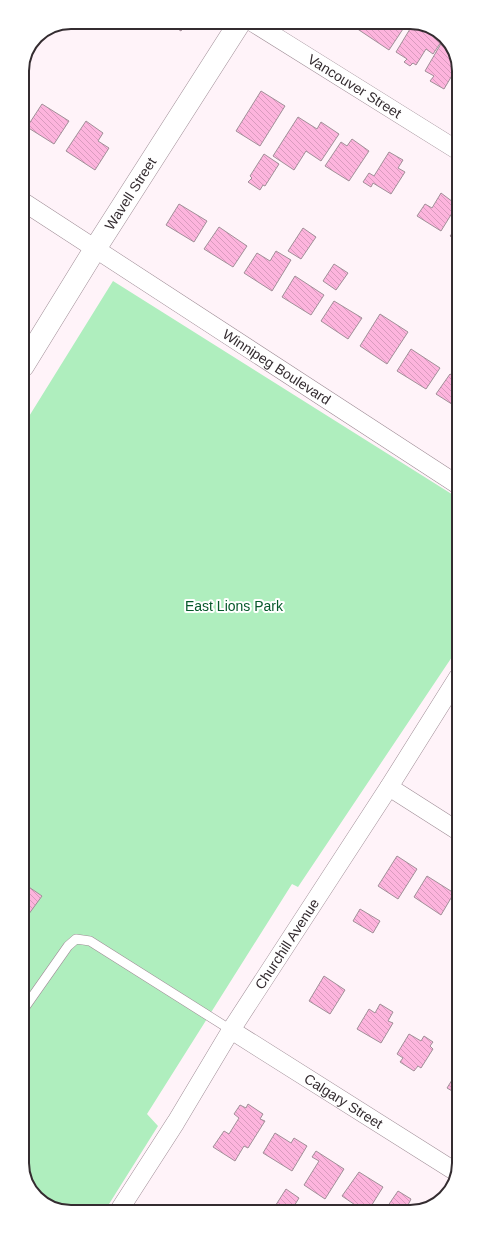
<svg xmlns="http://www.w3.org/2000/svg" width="481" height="1234" font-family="Helvetica,sans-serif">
<defs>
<pattern id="building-back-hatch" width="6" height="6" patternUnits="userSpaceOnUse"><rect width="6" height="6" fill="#fdb4dd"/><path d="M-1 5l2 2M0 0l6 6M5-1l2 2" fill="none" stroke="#d99bbe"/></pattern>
</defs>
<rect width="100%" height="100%" fill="#fff3f9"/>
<polygon fill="#afeebe" points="113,281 458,498 458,648 298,887 292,884 147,1114 158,1126 104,1212 68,1212 41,1202 24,1176 23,426"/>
<g fill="url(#building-back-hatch)" stroke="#a18f98">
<polygon points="167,22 187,22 181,31"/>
<polygon points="347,22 405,22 407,23 389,50"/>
<polygon points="413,24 423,30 425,26 437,31 433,37 441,42 433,54 426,49 416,65 413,63 410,66 404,62 407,59 396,52"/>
<polygon points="446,41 457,58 457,67 444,89 430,81 434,76 425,71 442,42 445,43"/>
<polygon points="261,91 285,106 260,146 236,131"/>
<polygon points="42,104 69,121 54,144 27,127"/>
<polygon points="298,117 317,129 321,122 339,134 321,161 306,151 294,170 273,156"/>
<polygon points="86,121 103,133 98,141 109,148 95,170 66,151"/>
<polygon points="352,139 369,151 349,181 325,166 341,142 347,146"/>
<polygon points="389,152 403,160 398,168 405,172 391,194 373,183 371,187 363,182 369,173 374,176"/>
<polygon points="264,154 279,164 265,186 263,185 260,190 248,182 252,178 250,176"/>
<polygon points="441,193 457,205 441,231 417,216 425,204 432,208"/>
<polygon points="179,204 207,221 194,242 166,225"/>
<polygon points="458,226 458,241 450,236"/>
<polygon points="219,227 247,246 233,267 204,249"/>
<polygon points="303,228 316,237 301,259 288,251"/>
<polygon points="276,251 291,260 272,291 244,273 257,253 270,261"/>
<polygon points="334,264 348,273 336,290 323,281"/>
<polygon points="295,276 324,295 311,315 282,297"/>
<polygon points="334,301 362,318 348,339 321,321"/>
<polygon points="380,314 408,332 387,364 360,346"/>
<polygon points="411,349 440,368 426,389 397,371"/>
<polygon points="450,374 458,379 458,408 436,394"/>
<polygon points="397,856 417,869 398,899 378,886"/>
<polygon points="427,876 454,893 441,915 414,897"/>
<polygon points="23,883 42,896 23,922"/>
<polygon points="459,908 459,925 452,920"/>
<polygon points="360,909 380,921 373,933 353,921"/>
<polygon points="324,976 345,990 330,1014 309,1001"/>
<polygon points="380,1004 393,1012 388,1021 393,1023 381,1043 357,1029 369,1009 375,1013"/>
<polygon points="409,1034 421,1041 424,1036 433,1042 430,1046 433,1049 421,1068 418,1066 414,1071 400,1062 403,1058 397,1054"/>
<polygon points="457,1072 459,1073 459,1095 447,1088"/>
<polygon points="248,1104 263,1114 260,1119 265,1121 248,1148 244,1146 235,1161 213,1147 224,1131 229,1134 239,1118 234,1114 240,1105 246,1108"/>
<polygon points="275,1133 291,1143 294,1138 307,1146 292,1171 263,1153"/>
<polygon points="316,1151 344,1169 325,1199 304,1185 319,1161 312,1157"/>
<polygon points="359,1172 383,1187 368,1211 364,1211 342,1196"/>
<polygon points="286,1189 299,1198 291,1211 272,1211"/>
<polygon points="398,1191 411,1199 408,1205 414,1209 414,1210 385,1210"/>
</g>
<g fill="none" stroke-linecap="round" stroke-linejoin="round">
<defs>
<polyline id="lane" points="23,1010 68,946 76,939 90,941 231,1030"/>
<g id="street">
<path id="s1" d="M 252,22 L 457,150"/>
<path id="s2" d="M 22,201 L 458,485"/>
<polyline points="389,787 458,831"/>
<path id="s3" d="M 231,1030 L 456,1172"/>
<path id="s4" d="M 118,1212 L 176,1122 L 231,1030 L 389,787 L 458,677"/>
</g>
<g id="secondary">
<path id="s5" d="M 23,366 L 95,249 L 240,22"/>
</g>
</defs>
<use href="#lane" stroke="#9f8d96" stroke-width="10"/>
<use href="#street" stroke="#9f8d96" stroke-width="19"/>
<use href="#secondary" stroke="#9f8d96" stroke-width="23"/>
<use href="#lane" stroke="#fff" stroke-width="9"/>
<use href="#street" stroke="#fff" stroke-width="18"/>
<use href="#secondary" stroke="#fff" stroke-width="22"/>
</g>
<g text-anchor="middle" stroke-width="4" stroke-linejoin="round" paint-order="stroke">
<g font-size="14" fill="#342c30" stroke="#fff">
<text dy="5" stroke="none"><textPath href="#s1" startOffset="121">Vancouver Street</textPath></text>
<text dy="5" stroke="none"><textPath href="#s5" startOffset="203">Wavell Street</textPath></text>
<text dy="5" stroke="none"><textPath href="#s2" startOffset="304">Winnipeg Boulevard</textPath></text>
<text dy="5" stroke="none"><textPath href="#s4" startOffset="317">Churchill Avenue</textPath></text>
<text dy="5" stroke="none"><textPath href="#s3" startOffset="133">Calgary Street</textPath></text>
</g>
<g font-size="14" fill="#06572a" stroke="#fff">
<text x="234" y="611">East Lions Park</text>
</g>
</g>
<path d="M0 0H481V1234H0ZM71 29H410A42 42 0 0 1 452 71V1163A42 42 0 0 1 410 1205H71A42 42 0 0 1 29 1163V71A42 42 0 0 1 71 29Z" fill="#fff" fill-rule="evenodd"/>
<path fill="none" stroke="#342c30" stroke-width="2" d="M71 29H410A42 42 0 0 1 452 71V1163A42 42 0 0 1 410 1205H71A42 42 0 0 1 29 1163V71A42 42 0 0 1 71 29Z"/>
</svg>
